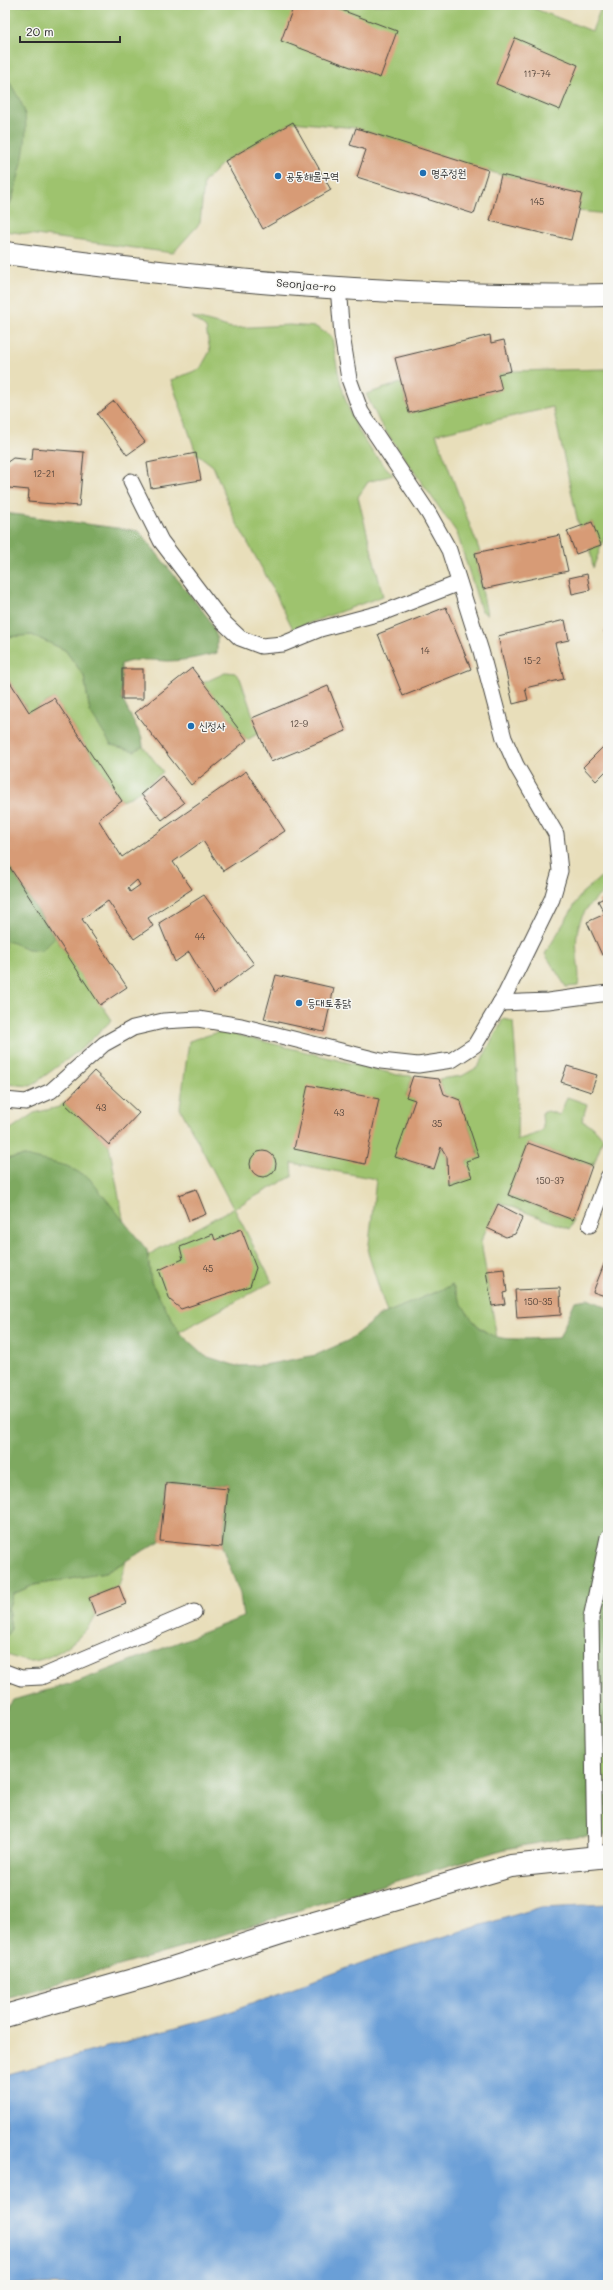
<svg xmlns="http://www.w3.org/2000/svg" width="613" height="2290" font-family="Mali,'Poor Story',sans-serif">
<rect width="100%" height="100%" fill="#f6f6f2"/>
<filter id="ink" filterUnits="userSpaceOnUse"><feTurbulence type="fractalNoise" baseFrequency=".025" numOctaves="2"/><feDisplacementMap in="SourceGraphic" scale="8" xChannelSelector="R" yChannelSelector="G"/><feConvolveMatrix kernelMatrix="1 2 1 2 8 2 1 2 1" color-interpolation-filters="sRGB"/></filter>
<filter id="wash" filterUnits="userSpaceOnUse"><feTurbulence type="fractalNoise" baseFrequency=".012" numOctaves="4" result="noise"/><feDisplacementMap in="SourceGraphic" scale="16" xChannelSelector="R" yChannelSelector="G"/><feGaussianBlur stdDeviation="0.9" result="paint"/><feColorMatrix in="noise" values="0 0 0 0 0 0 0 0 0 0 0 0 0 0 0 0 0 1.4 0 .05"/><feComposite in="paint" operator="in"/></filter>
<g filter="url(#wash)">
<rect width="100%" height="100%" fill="#e8deba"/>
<g fill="#9ec36e" stroke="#64774c">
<polygon points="5,5 525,5 592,31 602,5 608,5 608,214 578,211 581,194 501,175 356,128 293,122 225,161 204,182 200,223 173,253 5,231 5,216 13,197 20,167 8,79 5,78"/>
<path d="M 192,317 L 232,328 L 289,325 L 316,327 L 332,337 C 338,375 345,412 367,444 C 374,455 384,465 393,475 L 368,482 L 358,497 L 383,596 L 293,629 L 269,581 L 235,520 L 213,466 L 196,453 L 171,380 L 200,369 L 210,351 L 206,328 Z"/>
<polygon points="608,369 608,528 593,568 590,549 600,545 592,522 579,527 553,407 436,434 480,552 475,554 487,615 481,610 457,533 380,423 366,394 401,383 409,413 501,390 498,374 511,371"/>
<polygon points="32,635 65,650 84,676 90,712 134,751 143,746 163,772 134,795 122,801 54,698 29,712 5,674 5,637"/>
<polygon points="227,672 235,673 240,678 259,733 247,740 203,683"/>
<path d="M 608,871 L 608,889 C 583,906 574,924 577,955 C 578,965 580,976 578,986 L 566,987 L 545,954 L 582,893 Z"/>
<polygon points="55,937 112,1020 81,1049 31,1086 5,1084 5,940 42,950"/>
<path d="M 503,1019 L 513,1021 L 518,1087 L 517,1140 L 539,1133 L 543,1129 L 542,1113 L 548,1111 L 560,1115 L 567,1097 L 587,1104 L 582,1121 L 592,1126 L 603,1138 L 593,1167 L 593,1162 L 592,1166 L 528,1143 L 508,1195 L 573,1220 L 570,1229 L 499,1202 L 481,1241 L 497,1339 C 469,1322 466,1313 452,1285 L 387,1313 L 368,1253 L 376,1179 L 292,1163 L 293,1176 L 234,1208 L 272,1282 L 179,1332 L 151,1282 L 148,1255 L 233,1208 L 180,1108 L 189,1041 L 222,1031 L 398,1075 L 413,1076 L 406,1096 L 415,1100 L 396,1157 L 433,1169 L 441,1147 L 447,1157 L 449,1185 L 471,1177 L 466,1161 L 479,1156 L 460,1100 L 444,1094 L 439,1079 L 462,1076 L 478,1067 Z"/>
<polygon points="64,1103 109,1145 124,1223 118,1215 25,1156 5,1159 5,1133 34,1113 59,1107"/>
<path d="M 126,1561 L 119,1586 L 89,1598 L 96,1616 C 84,1636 57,1659 32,1661 C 24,1662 13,1657 5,1654 L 5,1637 L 11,1629 L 8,1609 L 13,1594 L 34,1585 L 105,1573 Z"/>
<polygon points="608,1610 608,1833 601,1836 605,1620"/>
</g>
<g fill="#7ea961" stroke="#546a46">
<path d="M 5,78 L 8,79 C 13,89 21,100 24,110 C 31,140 17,188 5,216 Z"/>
<path d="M 5,513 L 139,531 L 209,619 L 217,637 L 217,653 C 200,657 185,661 167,661 C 150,660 137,658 121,664 L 122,699 L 142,738 L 143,746 L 134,751 L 111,745 L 90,712 L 84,676 L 65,650 L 32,635 L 5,637 Z"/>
<polygon points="5,860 55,937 42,950 28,949 5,940"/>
<path d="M 25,1156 L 67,1166 L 89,1178 L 147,1250 L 151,1282 L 179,1332 L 205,1356 L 237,1366 L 264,1365 L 316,1355 L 349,1340 L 379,1316 L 452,1285 C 483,1348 494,1339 559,1338 L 575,1301 L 588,1299 L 608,1308 L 608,1610 L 605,1620 L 601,1836 L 577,1836 L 505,1849 L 318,1904 L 185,1947 L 5,1998 L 5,1711 L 13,1700 L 79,1681 L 243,1617 L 240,1594 L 222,1547 L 228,1489 L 166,1483 L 160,1541 L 105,1573 L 34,1585 L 13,1594 L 8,1609 L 11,1629 L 5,1637 L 5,1159 Z"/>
</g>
<polygon fill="#6b9fd7" stroke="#4b6581" points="608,1904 608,2285 5,2285 5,2075 219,2016 380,1956 541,1907"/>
<g id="blocks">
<g fill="#d79b76" fill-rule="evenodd">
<polygon points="294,5 328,5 397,31 380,78 281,41"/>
<polygon points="515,38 578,65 560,110 496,84"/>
<polygon points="293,122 331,190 263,229 225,161"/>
<polygon points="356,128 488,170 474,214 357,177 366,150 350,145"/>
<polygon points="501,175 582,194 571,240 490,221"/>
<polygon points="490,335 491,343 504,340 511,371 498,374 502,390 409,413 395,358"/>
<polygon points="114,401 145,442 127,455 97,414"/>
<polygon points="33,448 84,452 79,506 28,502 29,490 9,488 5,481 6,463 13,458 32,460"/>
<polygon points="196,453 201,480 151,488 147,463"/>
<polygon points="592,522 601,545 576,554 567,531"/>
<polygon points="560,535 568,571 483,589 475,553"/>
<polygon points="587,574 590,590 572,594 569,578"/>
<polygon points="446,607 471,669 403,696 378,634"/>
<polygon points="565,620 569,640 555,643 564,679 525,688 528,700 513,704 498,636"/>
<polygon points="608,630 608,639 604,631"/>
<polygon points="192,668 247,740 191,785 135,713"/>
<rect x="122" y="669" width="21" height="30"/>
<path d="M 5,674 L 29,712 L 54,698 L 122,801 L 98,819 L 122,857 L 246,771 L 285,831 L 223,871 L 203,841 L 173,862 L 192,889 L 148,918 L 153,926 L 134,939 L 108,901 L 82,919 L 127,987 L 100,1005 L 5,860 ZM 137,880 L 140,885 L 130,892 L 128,888 Z"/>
<polygon points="328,686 346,731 271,762 252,718"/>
<polygon points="608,742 608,769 596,781 583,767"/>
<polygon points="162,776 184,803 162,820 141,794"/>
<polygon points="204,895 254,964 214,994 189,952 175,962 159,923"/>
<polygon points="608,896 608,952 602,955 587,922 605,914 598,901"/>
<polygon points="276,975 334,988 324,1032 264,1019"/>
<polygon points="567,1066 597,1075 591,1092 561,1082"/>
<polygon points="94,1071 139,1113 109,1145 64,1103"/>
<polygon points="413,1076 439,1079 444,1094 460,1100 479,1157 466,1161 472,1177 448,1185 447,1157 441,1147 434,1169 395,1157 415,1100 406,1097"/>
<polygon points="308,1085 379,1099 365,1164 294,1149"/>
<polygon points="528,1143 592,1166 573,1220 508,1195"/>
<circle cx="263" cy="1164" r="13"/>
<polygon points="196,1189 206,1214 189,1221 179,1195"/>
<polygon points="498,1204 523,1217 515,1234 506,1237 487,1228"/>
<polygon points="241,1229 256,1268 250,1286 181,1309 170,1300 159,1270 183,1259 180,1247 213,1234 215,1240"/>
<polygon points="608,1254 608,1297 593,1292"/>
<polygon points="504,1269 507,1292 503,1293 505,1304 492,1306 486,1271"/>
<polygon points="560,1288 561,1315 517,1318 515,1290"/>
<polygon points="166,1483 228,1489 222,1547 160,1541"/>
<polygon points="119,1586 126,1604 96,1616 89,1598"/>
</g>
</g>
</g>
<g filter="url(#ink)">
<use href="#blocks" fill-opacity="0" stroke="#474640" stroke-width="1"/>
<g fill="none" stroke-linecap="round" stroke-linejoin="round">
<defs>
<g id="service">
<polyline points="131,481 161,541 221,620 240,638 261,646 283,644 320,629 384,612 459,583"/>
<polyline points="500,1003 548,1001 608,993"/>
<polyline points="5,1100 26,1102 51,1091 104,1044 133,1028 163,1021 198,1019 241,1026 381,1061 418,1065 452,1060 475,1045 506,993 552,899 560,871 556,834 516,765 504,738 481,651 449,550 429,514 361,412 349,379 342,335 338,287"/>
<polyline points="590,1225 608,1177"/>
<polyline points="5,1672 21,1678 41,1677 194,1612"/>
<polyline points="595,1858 591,1618 608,1537"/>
</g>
<polyline id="minor" points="5,2016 154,1974 290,1930 511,1866 608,1856"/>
<path id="tertiary" d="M 5,253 C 204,280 407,299 608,295"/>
</defs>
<use href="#service" stroke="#474640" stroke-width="17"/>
<use href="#minor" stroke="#474640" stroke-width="24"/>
<use href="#tertiary" stroke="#474640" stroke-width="24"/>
<use href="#service" stroke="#fff" stroke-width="15"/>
<use href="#minor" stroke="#fff" stroke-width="22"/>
<use href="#tertiary" stroke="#fff" stroke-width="22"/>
</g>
</g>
<g fill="#1f6fb2" stroke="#f6f6f2" stroke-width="1.5">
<circle cx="423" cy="173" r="4"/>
<circle cx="278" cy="176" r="4"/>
<circle cx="191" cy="726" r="4"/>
<circle cx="299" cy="1003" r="4"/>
</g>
<g text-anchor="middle" stroke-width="3" stroke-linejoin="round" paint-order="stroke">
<g font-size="9" fill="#56473e">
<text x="537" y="77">117-74</text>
<text x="537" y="205">145</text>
<text x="44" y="477">12-21</text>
<text x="425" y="654">14</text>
<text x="532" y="664">15-2</text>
<text x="299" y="727">12-9</text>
<text x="200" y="940">44</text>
<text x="101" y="1111">43</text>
<text x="339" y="1116">43</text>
<text x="437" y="1127">35</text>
<text x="550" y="1184">150-37</text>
<text x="208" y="1272">45</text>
<text x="538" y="1305">150-35</text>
</g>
<g font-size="11" fill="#2b2b2b" stroke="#f6f6f2" text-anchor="start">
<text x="431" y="177">명주정원</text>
<text x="286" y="180">공동해물구역</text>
<text x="199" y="730">신정사</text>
<text x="307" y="1007">등대토종닭</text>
</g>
<g font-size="11" fill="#2b2b2b" stroke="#f6f6f2">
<text transform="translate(306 285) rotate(5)" y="4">Seonjae-ro</text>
</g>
</g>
<rect width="613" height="2290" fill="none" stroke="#f6f6f2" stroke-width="20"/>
<path d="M20 36v6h100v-6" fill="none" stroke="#2b2b2b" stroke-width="2"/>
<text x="26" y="36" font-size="12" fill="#2b2b2b" stroke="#f6f6f2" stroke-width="3" paint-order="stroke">20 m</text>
</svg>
